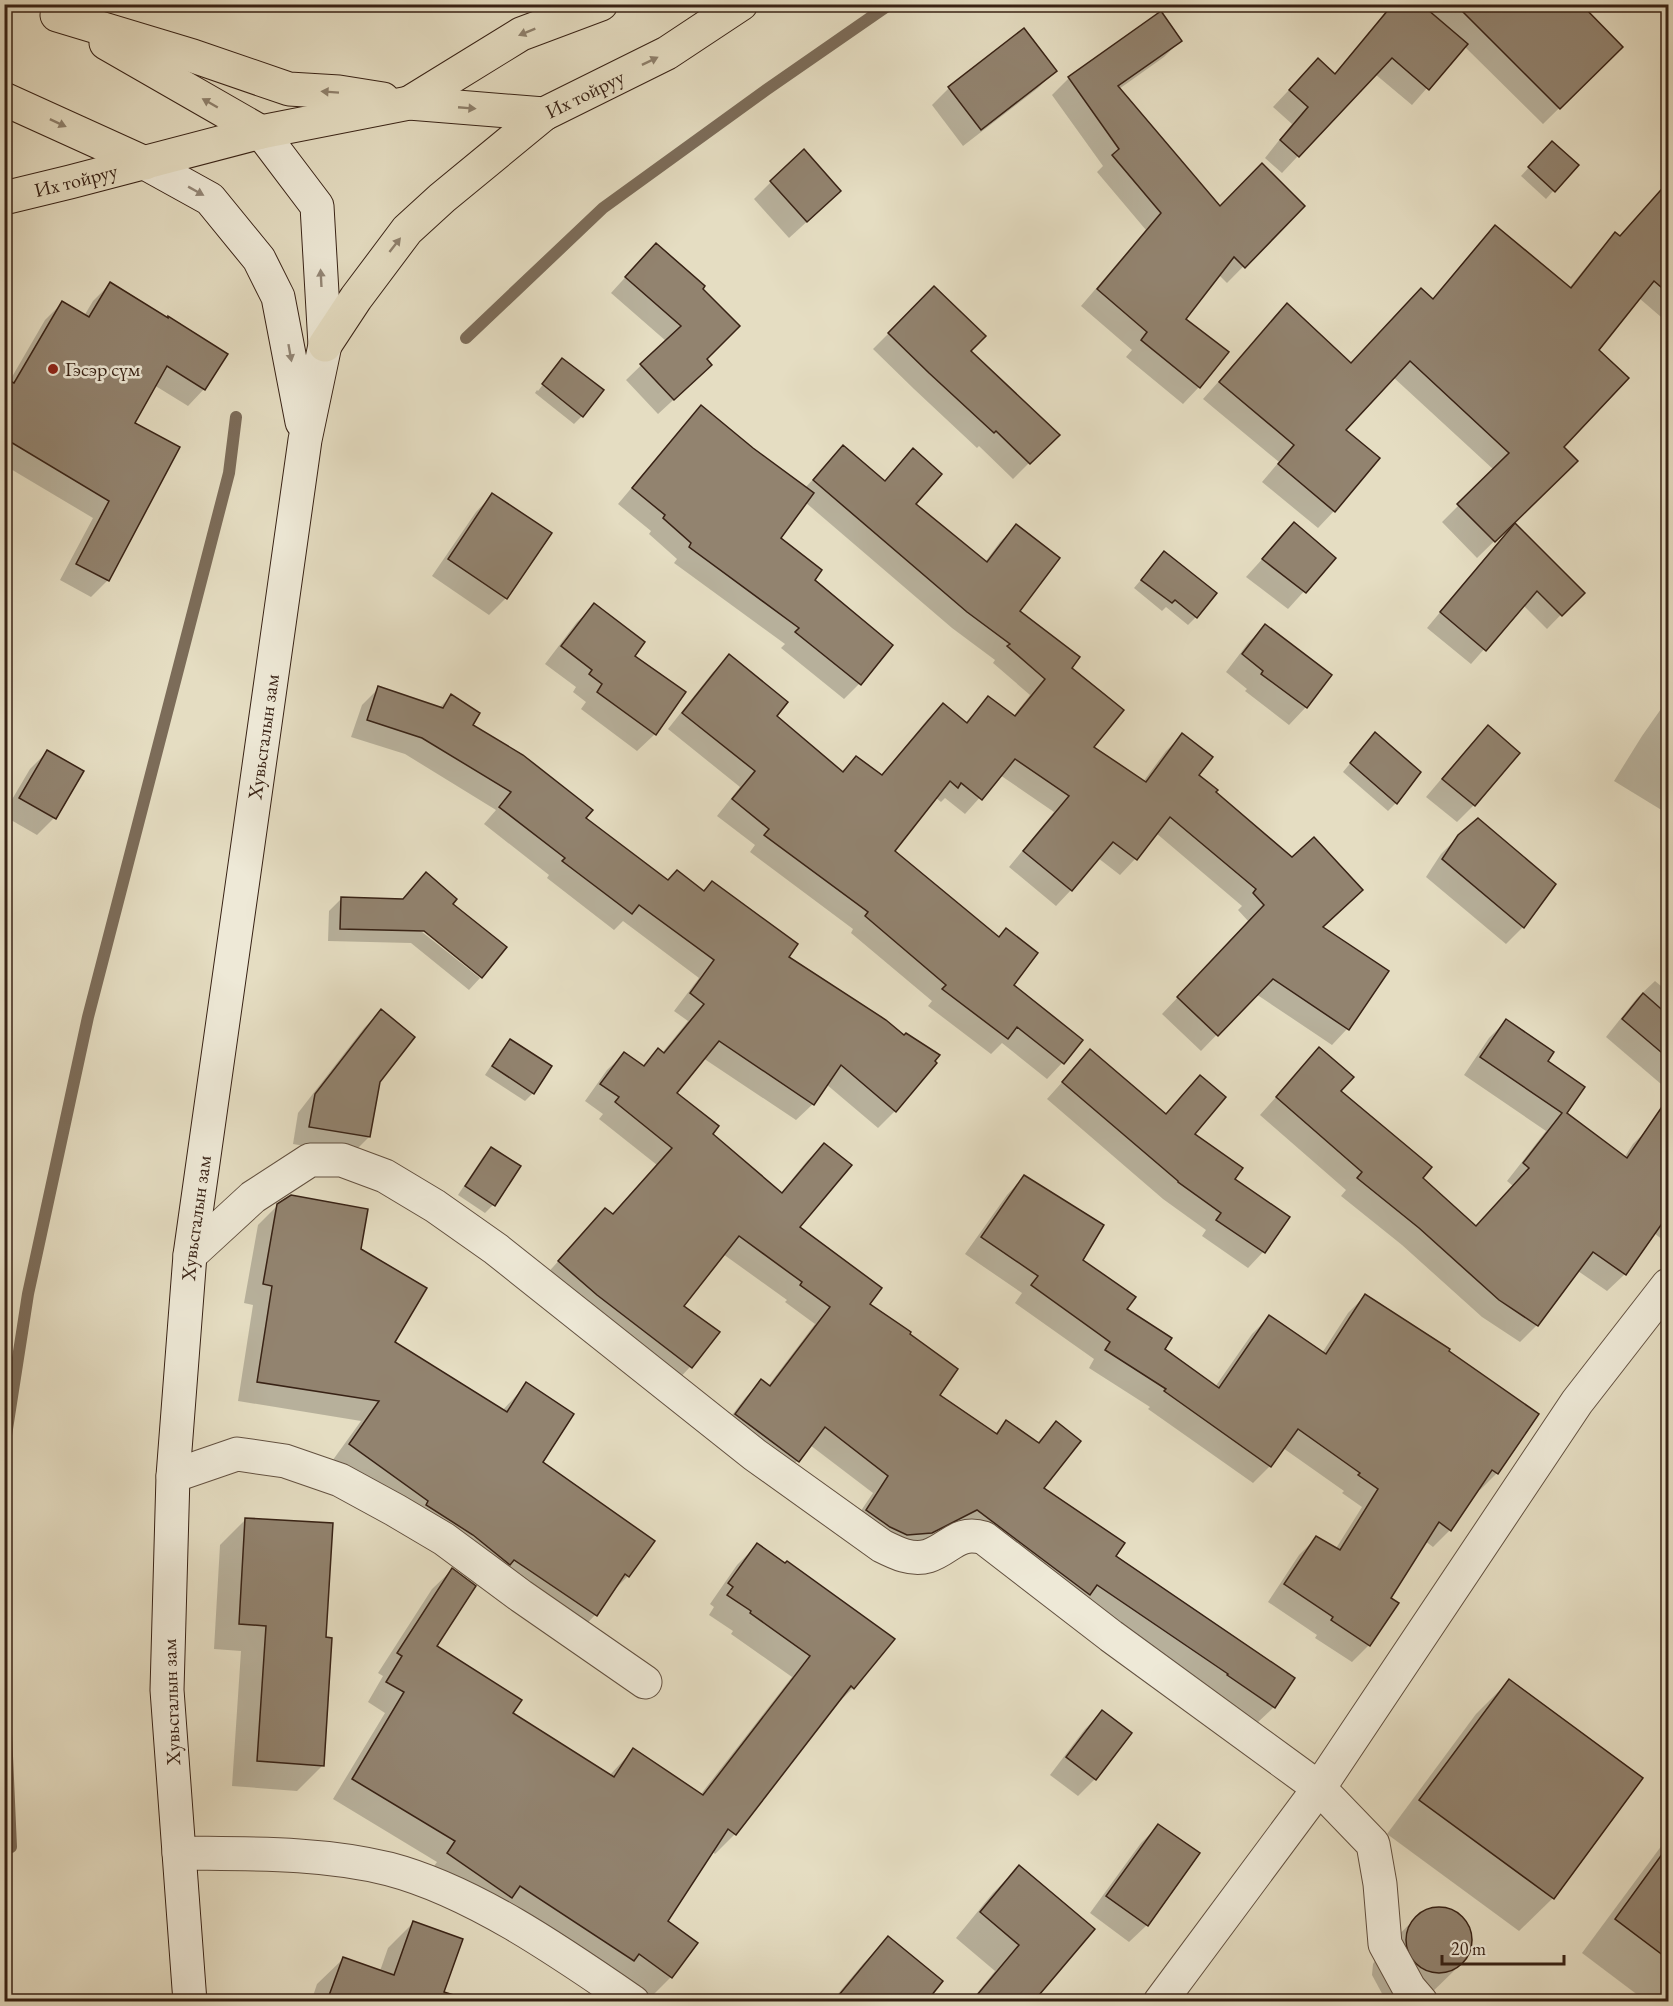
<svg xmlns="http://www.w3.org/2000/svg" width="1673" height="2006" font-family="'EB Garamond',serif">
<rect width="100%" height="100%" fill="#e5ddc2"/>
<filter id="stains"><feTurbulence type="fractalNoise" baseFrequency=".00333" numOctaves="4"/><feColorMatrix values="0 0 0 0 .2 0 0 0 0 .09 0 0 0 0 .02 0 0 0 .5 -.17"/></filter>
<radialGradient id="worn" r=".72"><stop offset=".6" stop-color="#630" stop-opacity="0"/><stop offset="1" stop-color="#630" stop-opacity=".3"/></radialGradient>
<g fill="#0003">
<polygon points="1392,4 1579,4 1621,47 1543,124 1464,46 1412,105 1375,74 1282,173 1265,158 1292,124 1273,107 1302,76 1334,74"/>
<polygon points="1024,31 1055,71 1038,88 963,146 932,105 949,88"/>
<polygon points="1180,41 1164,57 1119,89 1220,208 1303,206 1227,283 1218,274 1184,319 1199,387 1183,404 1126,357 1132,350 1081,306 1146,230 1097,172 1103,166 1052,95 1069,78"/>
<polygon points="1544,151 1554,190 1546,199 1521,176"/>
<polygon points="771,182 822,208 789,238 754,199"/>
<polygon points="1668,186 1668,323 1639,298 1597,350 1562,447 1576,461 1477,558 1442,522 1494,470 1393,377 1343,430 1378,459 1334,511 1318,528 1262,482 1279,462 1203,399 1287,305 1351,364 1432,300 1479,243 1496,227 1569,288 1599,251 1615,234 1619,237"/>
<polygon points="641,260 705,359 695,380 658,414 626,380 666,341 611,293"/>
<polygon points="110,284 204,389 188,406 154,385 133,424 108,580 91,597 60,580 93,518 4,465 4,379 9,382 45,320 62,303 84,316 93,301"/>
<polygon points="934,288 969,351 1057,435 1013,479 979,446 977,448 914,389 873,349"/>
<polygon points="562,360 582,416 574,424 535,393 537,390 538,391"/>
<polygon points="702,407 752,449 805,488 843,447 884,482 913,450 914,505 985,562 1000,542 1016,526 1018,611 1069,668 1092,747 1143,782 1166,751 1182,735 1197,775 1214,792 1322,927 1387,971 1347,1029 1332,1045 1256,994 1201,1051 1162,1014 1249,922 1238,910 1242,906 1156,833 1135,859 1120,875 1098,858 1071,890 1056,906 1009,867 1054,812 1000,775 965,814 945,798 941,802 935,797 892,851 1012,985 1081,1040 1062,1063 1047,1079 1002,1043 991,1054 928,1006 932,1001 851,933 853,929 750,852 755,845 717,816 740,787 668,729 713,672 729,657 775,716 841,772 856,758 881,776 927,720 943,705 965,723 988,698 1013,717 1030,695 993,663 995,660 952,628 805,502 779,539 813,580 859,684 844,699 781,648 785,644 674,563 677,559 649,534 651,531 618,504 686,423"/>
<polygon points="493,494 506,598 489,615 432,576 476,512"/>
<polygon points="1294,524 1334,558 1288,609 1246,577"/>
<polygon points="1515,525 1582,593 1547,629 1523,605 1471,664 1427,628 1500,540"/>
<polygon points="1164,553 1196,617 1188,625 1166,607 1162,611 1134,588"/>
<polygon points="595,605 633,656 655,734 637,751 581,709 586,702 573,692 576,687 545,664 577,622"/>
<polygon points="1265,626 1330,675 1306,707 1289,725 1245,691 1247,689 1226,672 1248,643"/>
<polygon points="1668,645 1668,660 1661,653"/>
<polygon points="379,688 439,708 451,696 471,725 584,819 668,881 702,892 712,883 787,957 895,1111 878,1128 826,1084 813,1104 796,1120 703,1058 675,1093 711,1135 781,1193 807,1161 824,1145 798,1227 868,1304 938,1396 994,1434 1007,1422 1037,1443 1056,1423 1042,1489 1274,1707 1257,1723 959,1526 914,1550 850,1527 873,1493 810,1445 797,1461 781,1478 719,1432 745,1398 761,1381 768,1386 815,1324 785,1302 787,1300 723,1254 682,1307 717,1333 690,1367 674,1384 543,1278 605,1210 612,1216 657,1165 599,1119 603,1114 585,1101 607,1070 624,1054 642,1066 658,1050 662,1053 688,1021 674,1011 699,978 623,921 614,930 547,878 549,875 484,824 496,810 405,754 351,737 362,705"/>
<polygon points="1668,699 1668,828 1662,823 1668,814 1614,781 1642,736"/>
<polygon points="1488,727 1518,753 1474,805 1457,822 1426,797 1471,744"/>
<polygon points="1367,743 1396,803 1388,811 1343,772"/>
<polygon points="47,752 82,772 54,818 37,835 4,816 4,813 30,769"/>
<polygon points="1459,836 1523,927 1506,944 1426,877 1441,854"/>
<polygon points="426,874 419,926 417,928 480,978 469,990 411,943 328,941 329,911 342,898 402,900"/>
<polygon points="1655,981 1668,992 1668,1090 1606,1037 1637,998"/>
<polygon points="381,1011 378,1082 369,1137 352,1154 293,1144 298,1113 364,1028"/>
<polygon points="1506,1021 1546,1061 1565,1113 1624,1158 1633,1144 1651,1126 1658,1131 1668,1117 1668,1244 1654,1233 1625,1274 1607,1291 1578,1271 1537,1325 1520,1342 1482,1317 1402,1245 1341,1196 1346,1190 1260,1115 1319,1049 1339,1091 1421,1178 1475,1227 1513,1186 1507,1181 1546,1131 1464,1075 1489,1038"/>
<polygon points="510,1041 533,1093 525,1101 485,1075 502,1049"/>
<polygon points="1090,1051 1165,1115 1200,1077 1193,1134 1233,1180 1287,1217 1263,1252 1248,1268 1202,1236 1206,1230 1163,1199 1047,1099"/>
<polygon points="491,1149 493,1205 485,1213 458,1195 483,1157"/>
<polygon points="1024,1177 1081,1260 1125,1309 1163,1349 1215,1387 1252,1334 1269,1317 1322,1353 1348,1313 1365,1296 1497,1473 1480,1490 1477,1489 1450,1530 1433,1547 1425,1541 1389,1598 1369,1645 1352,1662 1315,1638 1317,1635 1268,1602 1299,1555 1316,1538 1335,1550 1362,1507 1342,1493 1344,1491 1283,1448 1270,1466 1253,1483 1148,1409 1150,1407 1089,1368 1094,1359 1015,1303 1022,1293 965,1254 1007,1195"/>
<polygon points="278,1205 359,1250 393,1343 502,1411 527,1384 541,1463 628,1576 608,1596 595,1615 576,1635 330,1464 361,1421 238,1401 253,1305 244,1303 258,1225"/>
<polygon points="246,1519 325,1639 323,1765 297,1791 232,1786 241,1651 214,1649 220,1545"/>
<polygon points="757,1545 853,1688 834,1707 735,1834 715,1854 712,1851 666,1921 696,1943 671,1977 651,1997 620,1973 429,1873 437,1862 333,1799 385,1713 368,1702 383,1676 378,1673 432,1589 452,1570 435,1646 511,1714 609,1776 633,1750 701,1794 792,1677 731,1634 733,1631 709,1615 714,1607 710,1604 737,1565"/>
<polygon points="1509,1681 1553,1898 1519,1931 1387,1834 1476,1714"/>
<polygon points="1102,1712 1130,1733 1095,1779 1078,1796 1050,1775 1085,1729"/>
<polygon points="1158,1826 1147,1925 1129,1942 1090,1913 1141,1843"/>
<polygon points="1668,1837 1668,2002 1647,2002 1582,1953"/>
<polygon points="1019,1867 1093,1929 1032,2002 970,2002 995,1971 956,1938 993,1893"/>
<polygon points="1443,1908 1462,1917 1468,1926 1471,1936 1471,1946 1468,1955 1461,1964 1422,2002 1386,2001 1372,1975 1373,1964 1379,1954 1422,1912 1432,1909"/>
<polygon points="413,1923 461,1940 439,2002 311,2002 317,1984 343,1959 380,1971 388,1948"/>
<polygon points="888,1938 941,1981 925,2002 831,2002 863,1964"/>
</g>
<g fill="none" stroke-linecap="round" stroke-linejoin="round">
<g stroke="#7c6c59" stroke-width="12">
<polyline points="466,338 603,208 766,90 890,4"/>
<polyline points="4,1448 28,1294 88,1017 229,473 236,417"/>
<polyline points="4,1688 11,1847"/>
</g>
</g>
<g fill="#92836f" stroke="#382215" stroke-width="1.5">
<polygon points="1393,4 1421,4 1468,44 1429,90 1392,58 1299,157 1280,140 1308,107 1289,90 1318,58 1335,74"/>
<polygon points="1455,4 1581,4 1623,47 1560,109"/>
<polygon points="1161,11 1182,41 1118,86 1220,206 1262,163 1305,206 1245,268 1234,257 1186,319 1229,352 1200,388 1141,340 1147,332 1097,289 1161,213 1112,155 1119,149 1068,77"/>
<polygon points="1024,28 1057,71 981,130 948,87"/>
<polygon points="1552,141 1579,165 1555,192 1528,167"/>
<polygon points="804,149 841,191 807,222 770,181"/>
<polygon points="1668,182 1668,293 1654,281 1599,350 1629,378 1564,447 1578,461 1495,542 1457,504 1509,453 1410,361 1346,430 1380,458 1335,512 1278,464 1294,445 1219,382 1287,303 1351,363 1421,288 1433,299 1495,225 1571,288 1615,232 1620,236"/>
<polygon points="656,243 705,286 703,289 740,326 707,359 712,365 674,400 640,364 681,326 625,277"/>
<polygon points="110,282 168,318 168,316 228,354 205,390 167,366 135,423 180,447 109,581 76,564 109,501 4,438 4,378 14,383 62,301 89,317"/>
<polygon points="934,286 986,336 971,351 1060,435 1030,464 996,431 994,433 929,373 888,333"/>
<polygon points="562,358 604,390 583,417 542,384"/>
<polygon points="701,405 753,448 814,493 781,538 822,570 815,580 893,645 861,685 795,632 799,628 689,547 691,543 663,518 665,515 632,488"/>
<polygon points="843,445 885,481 913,448 942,474 916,504 987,562 1016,524 1060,558 1020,611 1080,657 1072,668 1124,710 1094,747 1146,782 1182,733 1213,757 1199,775 1218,790 1216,792 1292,857 1314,837 1363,890 1323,927 1389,971 1349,1030 1273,979 1218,1036 1177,997 1264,905 1253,893 1256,889 1170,817 1137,860 1113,842 1072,891 1023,851 1069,796 1015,759 982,800 961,783 958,788 950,781 895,851 999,937 1006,928 1038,953 1014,985 1083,1040 1064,1064 1017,1027 1008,1039 942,989 946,985 865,916 868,912 764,835 769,829 732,799 755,771 682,713 729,654 788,702 777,716 843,772 856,756 882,775 943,703 967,723 988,696 1015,716 1045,679 1007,646 1010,644 967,612 813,480"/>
<polygon points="492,493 552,533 507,599 448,559"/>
<polygon points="1294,522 1336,558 1306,593 1262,559"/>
<polygon points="1515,523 1585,593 1562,616 1537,591 1486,651 1440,612"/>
<polygon points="1164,551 1217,593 1197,618 1175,600 1172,603 1141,580"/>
<polygon points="594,603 645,642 635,656 686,692 656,735 597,692 602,684 589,674 592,670 561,646"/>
<polygon points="1265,624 1332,675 1307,708 1261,674 1263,671 1242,654"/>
<polygon points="378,686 443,708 451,694 480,713 473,725 523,755 593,810 586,818 668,880 677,870 704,891 712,881 798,944 789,957 886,1020 904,1035 906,1033 940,1055 935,1061 937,1063 896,1112 841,1065 814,1105 719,1041 677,1093 719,1126 713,1134 782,1193 824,1143 852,1165 800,1227 882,1288 870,1304 911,1332 910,1334 958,1369 940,1395 997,1434 1006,1420 1039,1443 1056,1421 1081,1441 1044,1488 1125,1543 1116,1556 1295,1678 1275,1708 1227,1675 1228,1674 1097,1585 1090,1595 977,1510 932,1533 907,1535 890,1527 866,1510 888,1476 825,1427 799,1462 735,1414 761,1379 770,1386 830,1307 800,1285 802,1282 739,1236 684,1306 720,1332 692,1368 597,1295 558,1261 605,1208 613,1214 672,1148 615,1102 619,1097 600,1084 624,1052 644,1066 658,1048 664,1053 704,1004 690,993 714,960 639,905 632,914 562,861 565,858 499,807 511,792 422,738 367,720"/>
<polygon points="1488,725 1520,753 1475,806 1442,779"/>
<polygon points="1375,732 1421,772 1397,804 1350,763"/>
<polygon points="47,750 84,771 56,819 19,798"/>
<polygon points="1478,818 1556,884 1524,928 1442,859 1458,835"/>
<polygon points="426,872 457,899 453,904 507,947 482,978 424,931 340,929 341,897 403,899"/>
<polygon points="1643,993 1668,1015 1668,1058 1622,1019"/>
<polygon points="381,1009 415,1037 380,1082 370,1137 309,1127 315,1094"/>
<polygon points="1506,1019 1554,1052 1548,1061 1585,1087 1567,1113 1627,1158 1668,1098 1668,1215 1626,1275 1593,1252 1538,1326 1499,1300 1419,1228 1357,1178 1362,1172 1276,1097 1319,1047 1354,1077 1341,1091 1432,1167 1423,1178 1476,1226 1529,1168 1523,1163 1562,1113 1480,1057"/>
<polygon points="510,1039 552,1066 534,1094 492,1066"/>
<polygon points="1090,1049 1166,1114 1200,1075 1226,1097 1195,1134 1243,1168 1235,1179 1290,1217 1265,1253 1216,1220 1221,1213 1178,1182 1178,1181 1062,1082"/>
<polygon points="491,1147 521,1166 495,1206 465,1186"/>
<polygon points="1024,1175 1104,1225 1083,1260 1136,1297 1127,1309 1172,1338 1165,1349 1219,1388 1269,1315 1326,1354 1365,1294 1450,1349 1449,1351 1539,1414 1498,1474 1492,1470 1451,1531 1439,1522 1391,1598 1399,1603 1370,1646 1331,1620 1333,1617 1284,1584 1316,1536 1340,1550 1378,1489 1358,1475 1360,1473 1298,1429 1271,1467 1164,1391 1166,1389 1105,1350 1110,1342 1031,1285 1038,1276 981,1237"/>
<polygon points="291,1195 368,1209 361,1249 427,1288 395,1342 507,1412 526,1382 574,1414 543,1462 655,1541 629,1577 625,1574 597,1616 514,1560 510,1565 473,1535 426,1505 428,1501 349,1444 379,1401 257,1382 272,1286 263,1284 277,1204"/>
<polygon points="245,1518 333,1523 326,1637 332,1638 324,1766 257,1761 266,1626 239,1624"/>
<polygon points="757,1543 785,1563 787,1561 895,1639 854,1689 851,1686 736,1835 728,1829 668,1921 698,1943 672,1978 639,1954 634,1961 520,1886 512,1898 447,1853 455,1841 352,1779 404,1692 386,1682 402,1656 397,1653 452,1568 476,1586 437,1646 522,1700 513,1713 614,1777 633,1748 703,1795 810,1656 750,1613 751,1611 727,1595 733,1587 728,1583"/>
<polygon points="1509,1679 1643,1778 1554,1899 1419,1800"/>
<polygon points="1102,1710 1132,1733 1096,1780 1066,1757"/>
<polygon points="1158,1824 1200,1853 1148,1926 1106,1896"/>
<polygon points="1668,1846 1668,1959 1615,1919"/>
<polygon points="1019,1865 1095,1929 1034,2001 972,2001 1019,1945 980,1912"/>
<circle cx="1439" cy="1940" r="33"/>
<polygon points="413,1921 463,1939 444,1992 457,1996 456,2001 327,2001 343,1957 394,1975"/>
<polygon points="888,1936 943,1981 927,2001 834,2001"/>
</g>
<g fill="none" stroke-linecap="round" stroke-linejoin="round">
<defs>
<g id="street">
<path d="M 190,1255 L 253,1197 L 310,1160 L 342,1160 L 385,1176 L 435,1206 L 496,1249 L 755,1455 L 882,1546 C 896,1553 912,1561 928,1556 C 950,1549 957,1530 984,1538 L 1111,1636 L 1319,1788 L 1373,1844 L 1380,1884 L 1385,1944 L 1409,1988 L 1421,2002"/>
<polyline points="173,1476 237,1454 285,1461 340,1480 395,1510 444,1539 521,1596 645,1682"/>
<path d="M 179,1853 C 248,1854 321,1852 389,1869 C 473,1891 562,1953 633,2002"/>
<polyline points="1160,2002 1319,1788 1577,1402 1668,1285"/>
</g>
<g id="secondary">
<polyline points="145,163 210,199 259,259 278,297 302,422"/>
<path id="s1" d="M 190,2002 L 167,1690 L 173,1476 L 190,1255 L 305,440 L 325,345 L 317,206 L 261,132"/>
</g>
<g id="primary">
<polyline points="57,15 193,56 289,89 339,92 383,99"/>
<polyline points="106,43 261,132"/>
<polyline points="4,99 145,163"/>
<polyline points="409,103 521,34 601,4"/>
<path id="s2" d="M 4,198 L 70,182 L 261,132 L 409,103 L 544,114 L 667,53 L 741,4"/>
<polyline points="325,345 356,298 407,230 442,198 544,114"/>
</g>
</defs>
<use href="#street" stroke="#635140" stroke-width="35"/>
<use href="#secondary" stroke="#382215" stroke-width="35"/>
<use href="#primary" stroke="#382215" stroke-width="35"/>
<use href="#street" stroke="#eee9d7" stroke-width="33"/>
<use href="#secondary" stroke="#eee9d7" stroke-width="33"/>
<use href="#primary" stroke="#e5ddc2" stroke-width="33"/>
</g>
<defs><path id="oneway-solid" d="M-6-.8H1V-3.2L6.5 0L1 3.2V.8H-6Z" transform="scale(1.5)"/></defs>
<g fill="#8e806c">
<use href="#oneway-solid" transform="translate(527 32) rotate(158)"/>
<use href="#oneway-solid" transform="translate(650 61) rotate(-26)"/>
<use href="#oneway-solid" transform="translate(330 92) rotate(-176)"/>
<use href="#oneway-solid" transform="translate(210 103) rotate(-150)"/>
<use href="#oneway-solid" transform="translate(467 108) rotate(5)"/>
<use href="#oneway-solid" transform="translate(58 123) rotate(25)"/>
<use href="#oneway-solid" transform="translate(395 245) rotate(-52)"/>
</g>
<g fill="#938676">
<use href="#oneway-solid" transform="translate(196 191) rotate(29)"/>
<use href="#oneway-solid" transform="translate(321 278) rotate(-93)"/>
<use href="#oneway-solid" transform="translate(290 353) rotate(80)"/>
</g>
<circle fill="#8f2418" stroke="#eee9d7" stroke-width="2" cx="53" cy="369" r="6"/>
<g text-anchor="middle" stroke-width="5" stroke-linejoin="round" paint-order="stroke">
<g font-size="20" fill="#382215" stroke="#eee9d7">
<text dy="7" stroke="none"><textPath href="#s2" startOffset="597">Их тойруу</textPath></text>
<text dy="7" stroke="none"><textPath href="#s2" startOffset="74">Их тойруу</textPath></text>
<text dy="7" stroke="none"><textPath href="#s1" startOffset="1272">Хувьсгалын зам</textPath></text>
<text dy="7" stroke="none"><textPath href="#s1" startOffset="786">Хувьсгалын зам</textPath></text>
<text transform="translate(171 1702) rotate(-92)" y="7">Хувьсгалын зам</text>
</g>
<g font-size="20" fill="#382215" stroke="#eee9d7" text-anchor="start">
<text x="65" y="376">Гэсэр сүм</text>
</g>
</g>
<rect width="1673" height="2006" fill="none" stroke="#e5ddc2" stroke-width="24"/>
<rect x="6" y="6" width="1661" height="1994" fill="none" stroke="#382215" stroke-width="3"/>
<rect x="12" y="12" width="1649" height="1982" fill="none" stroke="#382215" stroke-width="1.5"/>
<path d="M1442 1955v9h122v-9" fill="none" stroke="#382215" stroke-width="3"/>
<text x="1451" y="1955" font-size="18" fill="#382215" stroke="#eee9d7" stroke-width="4.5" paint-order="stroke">20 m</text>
<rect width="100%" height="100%" filter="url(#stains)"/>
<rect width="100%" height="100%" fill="url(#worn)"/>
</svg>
